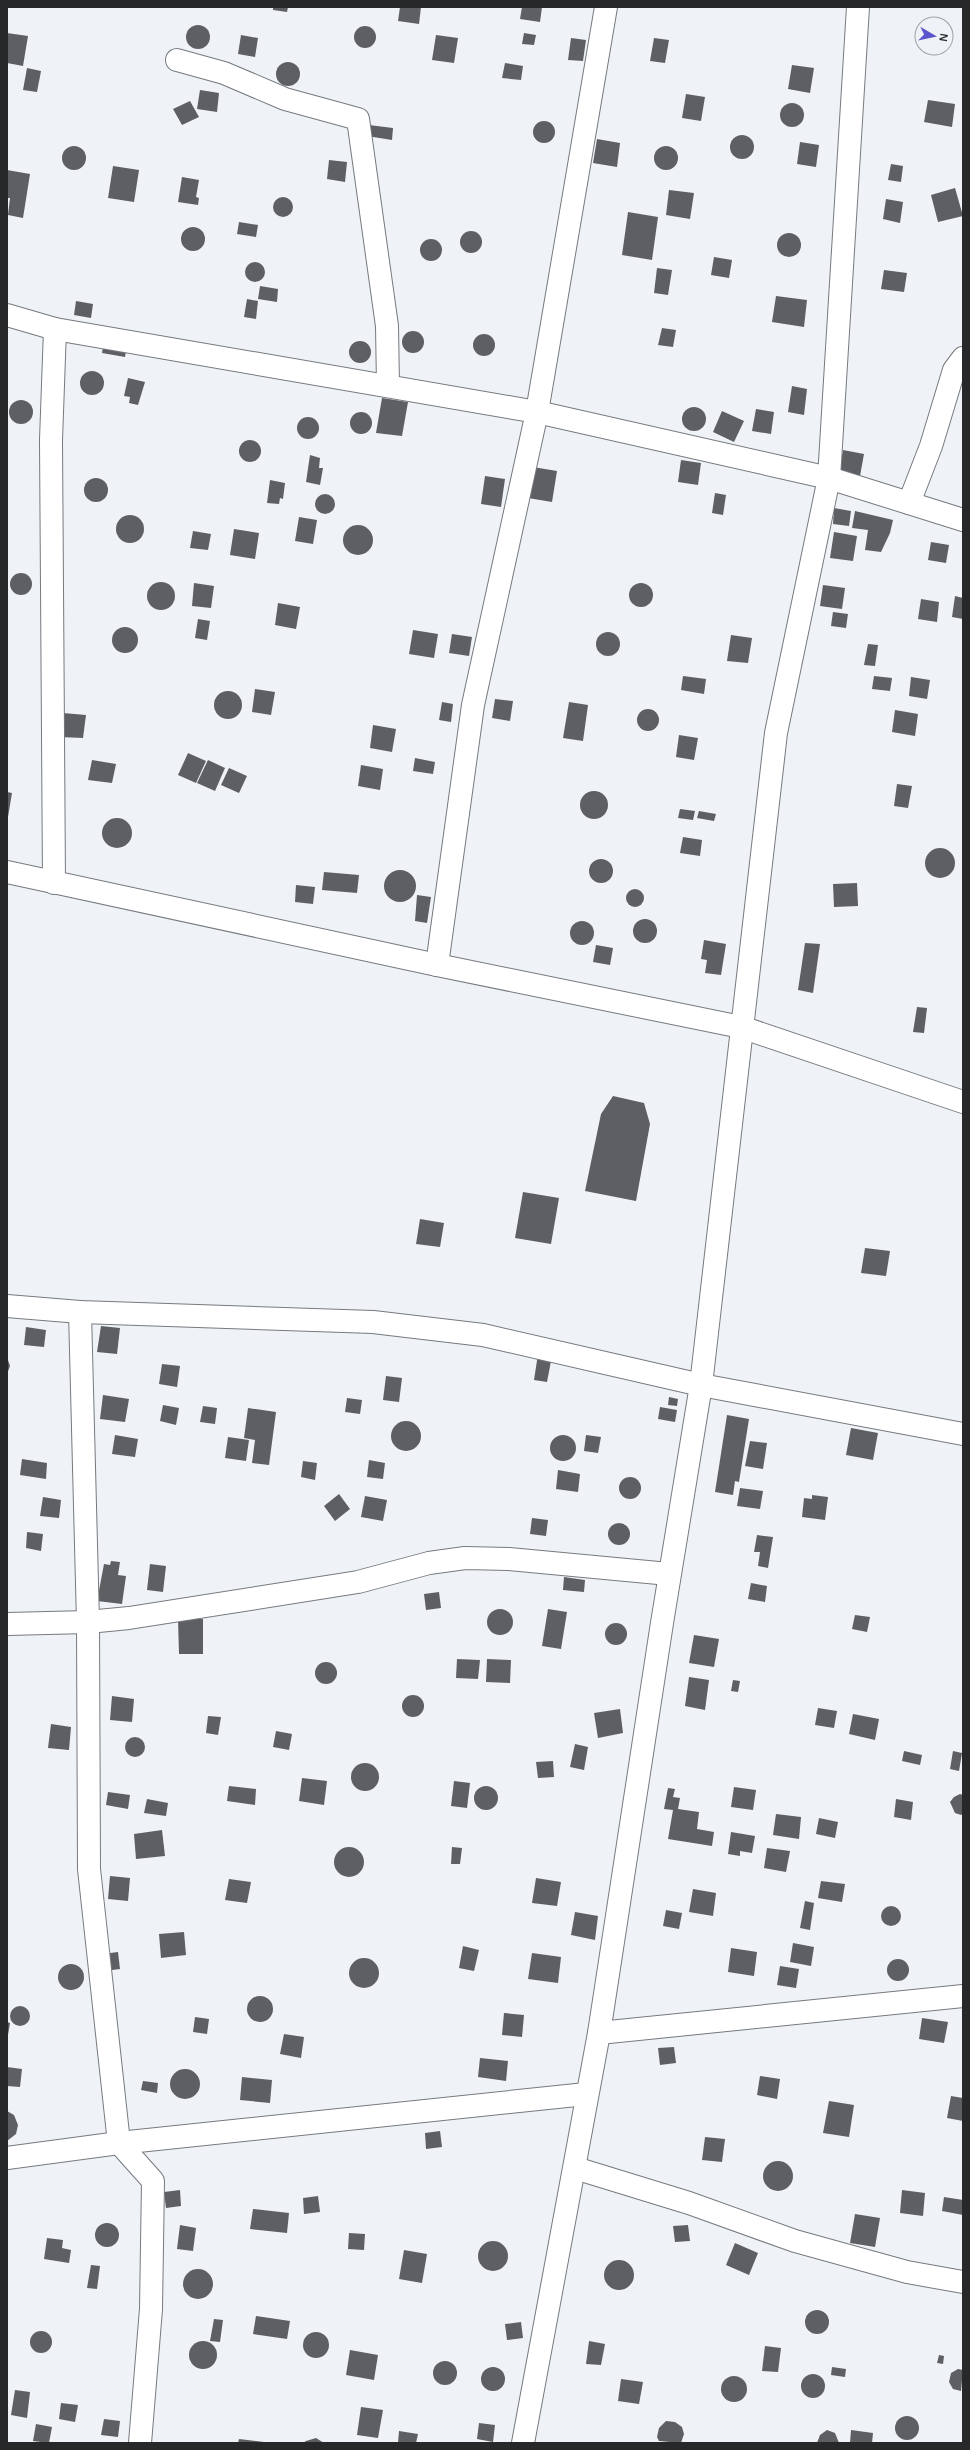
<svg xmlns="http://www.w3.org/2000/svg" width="970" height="2450" font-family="Helvetica,sans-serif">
<rect width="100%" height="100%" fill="#eff3f8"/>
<g fill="#5e5f63">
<polygon points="273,7 288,7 287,12 273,10"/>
<polygon points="400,7 421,7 419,24 398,21"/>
<polygon points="522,7 542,7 540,22 520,19"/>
<circle cx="198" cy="37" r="12"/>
<circle cx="365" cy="37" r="11"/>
<polygon points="7,33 28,36 23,66 7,63"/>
<polygon points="524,33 536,35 534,45 522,44"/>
<polygon points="241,35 258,38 255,57 238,54"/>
<polygon points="436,35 458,38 454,63 432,60"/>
<polygon points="571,38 586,40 583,61 568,60"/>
<polygon points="654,38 669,40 665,63 650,61"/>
<circle cx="288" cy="74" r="12"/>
<polygon points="505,63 523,66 521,80 502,78"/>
<polygon points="792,65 814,68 810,93 788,89"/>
<polygon points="27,68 41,71 37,92 23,90"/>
<polygon points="200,90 219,93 217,112 197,109"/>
<polygon points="686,94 705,97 701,121 682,118"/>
<polygon points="928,100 955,104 952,127 924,122"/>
<polygon points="190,101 199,117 182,125 173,109"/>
<circle cx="792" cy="115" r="12"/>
<circle cx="544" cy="132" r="11"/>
<polygon points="369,125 393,128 392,140 367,136"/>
<circle cx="742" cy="147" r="12"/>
<polygon points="597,139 620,143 617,167 593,163"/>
<polygon points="800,142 819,145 816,167 797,164"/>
<circle cx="74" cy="158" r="12"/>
<circle cx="666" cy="158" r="12"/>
<polygon points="329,160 347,162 345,182 327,179"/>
<polygon points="891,164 903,166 901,182 888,180"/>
<polygon points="113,166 139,170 134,202 108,198"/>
<polygon points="7,170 30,174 23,218 8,215 10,198 7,198"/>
<polygon points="182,177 199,180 196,197 199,198 198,205 178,202"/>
<polygon points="955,188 963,216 938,222 931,195"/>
<polygon points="669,190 694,193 690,219 666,215"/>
<circle cx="283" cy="207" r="10"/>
<polygon points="886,199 903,202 900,223 883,219"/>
<polygon points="628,212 658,217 652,260 622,255"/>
<polygon points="239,222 258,225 256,237 237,234"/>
<circle cx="193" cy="239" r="12"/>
<circle cx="471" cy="242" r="11"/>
<circle cx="789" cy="245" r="12"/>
<circle cx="431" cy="250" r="11"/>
<polygon points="714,257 732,260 729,278 711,275"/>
<circle cx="255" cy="272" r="10"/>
<polygon points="657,268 672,270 668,295 654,293"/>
<polygon points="884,270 907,273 904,292 881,289"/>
<polygon points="260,286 278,289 277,302 258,299"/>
<polygon points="776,296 807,300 804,327 772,322"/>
<polygon points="247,299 258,301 256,319 244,317"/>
<polygon points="76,301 93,304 91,318 74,315"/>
<polygon points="662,328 676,330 673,347 658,345"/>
<circle cx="413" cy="342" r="11"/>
<circle cx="484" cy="345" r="11"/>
<polygon points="104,341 127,345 125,357 102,353"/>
<circle cx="360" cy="352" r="11"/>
<circle cx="92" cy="383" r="12"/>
<polygon points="128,378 145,382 138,405 129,403 130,397 124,396"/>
<polygon points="792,386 807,389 804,415 788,412"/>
<polygon points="382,398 408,402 402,436 376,433"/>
<circle cx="21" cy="412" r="12"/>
<circle cx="694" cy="419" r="12"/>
<polygon points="756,409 774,412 771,434 752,431"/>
<polygon points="722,411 744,421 734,442 713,432"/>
<circle cx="361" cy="423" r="11"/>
<circle cx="308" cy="428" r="11"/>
<circle cx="250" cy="451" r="11"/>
<polygon points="843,450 864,454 860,476 839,473"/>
<polygon points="310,455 320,458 319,468 323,468 320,485 306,482"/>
<polygon points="681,460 701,463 698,485 678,482"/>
<polygon points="533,467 557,471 552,502 528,498"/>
<polygon points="485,476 505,479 501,507 481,504"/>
<circle cx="96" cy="490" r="12"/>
<polygon points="270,480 285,483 283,499 280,498 279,504 267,503"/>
<polygon points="715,493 726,495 723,515 712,513"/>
<circle cx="325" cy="504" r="10"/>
<polygon points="834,508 851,511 849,526 833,524"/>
<polygon points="855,511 893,520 890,533 881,552 865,550 868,530 852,528"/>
<circle cx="130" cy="529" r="14"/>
<polygon points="299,517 317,520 313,544 295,541"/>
<circle cx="358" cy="540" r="15"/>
<polygon points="234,529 259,533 255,559 230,555"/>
<polygon points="193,531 211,534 208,550 190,548"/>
<polygon points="834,532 857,536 853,561 830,558"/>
<polygon points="931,542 949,545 946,563 928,560"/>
<circle cx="21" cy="584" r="11"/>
<circle cx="161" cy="596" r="14"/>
<circle cx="641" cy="595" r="12"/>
<polygon points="194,583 214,586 211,608 192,606"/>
<polygon points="823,585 845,588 842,609 820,606"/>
<polygon points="955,596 963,598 963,619 952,617"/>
<polygon points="921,599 939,602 937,622 918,619"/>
<polygon points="278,603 300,607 296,629 275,625"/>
<polygon points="833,612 848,614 846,628 831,626"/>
<polygon points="198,619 210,621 207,640 195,638"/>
<circle cx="125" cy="640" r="13"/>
<polygon points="413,630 438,634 434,658 409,654"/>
<circle cx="608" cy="644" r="12"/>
<polygon points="452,634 472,637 469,656 449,653"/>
<polygon points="731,635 752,638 748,663 727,661"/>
<polygon points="868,644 878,645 875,666 864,665"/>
<polygon points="683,676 706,679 704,694 681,690"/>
<polygon points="874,676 892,678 890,691 872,689"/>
<polygon points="911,677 930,680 927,699 909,696"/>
<polygon points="255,689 275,692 271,715 252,712"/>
<circle cx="228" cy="705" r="14"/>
<polygon points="495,699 513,701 510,721 492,718"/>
<polygon points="442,702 453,704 451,722 439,720"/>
<polygon points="569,702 588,705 583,741 563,738"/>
<circle cx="648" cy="720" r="11"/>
<polygon points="895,710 918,714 915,736 892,732"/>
<polygon points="63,713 86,715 83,738 60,737"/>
<polygon points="373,725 396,729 392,752 370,748"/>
<polygon points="679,735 698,738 694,760 676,757"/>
<polygon points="188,753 206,761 196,783 178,775"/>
<polygon points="415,758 435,762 433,774 413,771"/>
<polygon points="92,760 116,764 112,783 88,780"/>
<polygon points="208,760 225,768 215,791 197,783"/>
<polygon points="361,765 383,769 380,790 358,786"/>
<polygon points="229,768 247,776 239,793 221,785"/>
<polygon points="897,784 912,786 908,808 894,806"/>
<circle cx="594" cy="805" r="14"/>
<polygon points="7,792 12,793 8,817 7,817"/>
<polygon points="680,809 695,811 693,820 678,818"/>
<polygon points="699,811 716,814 714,821 697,818"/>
<circle cx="117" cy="833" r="15"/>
<polygon points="683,837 702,840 700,856 680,853"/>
<circle cx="940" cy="863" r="15"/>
<circle cx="601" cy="871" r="12"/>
<circle cx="400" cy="886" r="16"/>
<polygon points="324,872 359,875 357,893 322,890"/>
<polygon points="857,883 858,906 834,907 833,884"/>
<polygon points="296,885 315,887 313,904 295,902"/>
<circle cx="635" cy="898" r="9"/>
<polygon points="417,895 431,897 427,923 415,921"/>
<circle cx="645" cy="931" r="12"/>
<circle cx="582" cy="933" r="12"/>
<polygon points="704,940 726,944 721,975 705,973 707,960 701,959"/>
<polygon points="805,943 820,944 813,993 798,990"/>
<polygon points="596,945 613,948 610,965 593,962"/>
<polygon points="917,1007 927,1008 924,1033 913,1032"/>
<polygon points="613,1096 644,1103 650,1124 636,1201 585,1191 601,1114"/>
<polygon points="523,1192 559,1198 551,1244 515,1238"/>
<polygon points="420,1219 444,1223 440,1247 416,1244"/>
<polygon points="865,1248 890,1251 886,1276 861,1273"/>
<polygon points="101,1326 120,1328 117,1354 97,1352"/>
<polygon points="26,1327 46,1330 44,1347 24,1345"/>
<polygon points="538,1354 552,1356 547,1382 534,1380"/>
<polygon points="7,1357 10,1366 7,1374"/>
<polygon points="162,1364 180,1366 177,1387 159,1384"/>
<polygon points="386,1376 402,1378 399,1402 383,1400"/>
<polygon points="103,1395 129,1399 125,1422 100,1419"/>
<polygon points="669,1397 678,1399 677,1406 668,1405"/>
<polygon points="347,1398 362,1400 360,1414 345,1412"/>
<polygon points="163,1405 179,1408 176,1425 160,1421"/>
<polygon points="203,1406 217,1408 215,1424 200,1422"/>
<polygon points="660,1407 677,1410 675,1422 658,1419"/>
<polygon points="248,1408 276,1412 269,1465 252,1463 255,1440 244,1438"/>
<polygon points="727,1415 749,1419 739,1482 735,1481 733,1495 715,1492"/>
<circle cx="406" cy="1436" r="15"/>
<polygon points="851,1428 878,1433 873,1460 846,1455"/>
<circle cx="563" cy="1448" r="13"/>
<polygon points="115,1435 138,1439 135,1457 112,1454"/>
<polygon points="586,1435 601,1437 598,1453 584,1451"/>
<polygon points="228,1437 249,1440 246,1461 225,1458"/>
<polygon points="750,1441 767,1443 763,1469 745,1466"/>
<polygon points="22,1459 47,1463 46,1479 20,1475"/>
<polygon points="369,1460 385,1463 383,1479 367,1477"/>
<polygon points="303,1461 317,1463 315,1480 301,1477"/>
<polygon points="558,1470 580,1474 578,1492 556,1489"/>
<circle cx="630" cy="1488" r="11"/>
<polygon points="740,1488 763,1491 760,1509 737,1506"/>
<polygon points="339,1494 350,1509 335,1521 324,1506"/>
<polygon points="812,1495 828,1497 825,1520 802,1517 804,1498 812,1499"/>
<polygon points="365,1496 387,1500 383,1521 361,1517"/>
<polygon points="43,1497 61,1500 59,1518 40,1516"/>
<polygon points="532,1518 548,1520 546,1536 530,1534"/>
<circle cx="619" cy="1534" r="11"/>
<polygon points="27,1532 43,1534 41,1551 26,1548"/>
<polygon points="757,1535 773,1537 768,1568 758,1566 760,1552 754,1552"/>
<polygon points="111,1561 120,1562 118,1575 126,1576 122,1604 97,1601 104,1564 110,1565"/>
<polygon points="150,1564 166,1566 163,1592 147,1590"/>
<polygon points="564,1577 585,1580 584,1592 563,1590"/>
<polygon points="751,1583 767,1586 765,1602 748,1599"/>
<polygon points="439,1592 441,1608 426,1610 424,1594"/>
<polygon points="548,1609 567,1612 561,1649 542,1646"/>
<circle cx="500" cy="1622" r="13"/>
<polygon points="855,1615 870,1617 867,1632 852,1629"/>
<polygon points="178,1619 203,1619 203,1654 179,1654"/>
<circle cx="616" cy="1634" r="11"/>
<polygon points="694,1635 719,1639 714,1667 689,1663"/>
<polygon points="457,1659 480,1660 478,1679 456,1678"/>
<polygon points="487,1659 511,1660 510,1683 486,1682"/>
<circle cx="326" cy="1673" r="11"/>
<polygon points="689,1677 709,1680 705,1710 685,1706"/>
<polygon points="733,1680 740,1681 738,1692 731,1691"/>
<circle cx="413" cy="1706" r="11"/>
<polygon points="112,1696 134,1699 132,1722 110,1720"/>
<polygon points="818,1708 837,1711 834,1728 815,1725"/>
<polygon points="620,1709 623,1733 598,1738 594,1713"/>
<polygon points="853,1714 879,1719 875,1740 849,1734"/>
<polygon points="208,1716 221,1717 218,1735 206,1733"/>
<polygon points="51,1724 71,1727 69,1750 48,1748"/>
<polygon points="276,1731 292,1734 289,1750 273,1747"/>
<circle cx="135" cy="1747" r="10"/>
<polygon points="575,1744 588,1747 584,1770 570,1767"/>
<polygon points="904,1751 922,1755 920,1765 902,1761"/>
<polygon points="953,1751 962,1753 959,1771 950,1769"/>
<polygon points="553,1761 554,1777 538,1778 536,1762"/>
<circle cx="365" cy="1777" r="14"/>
<polygon points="302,1778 327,1781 324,1805 299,1801"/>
<polygon points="454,1781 470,1783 467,1808 451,1806"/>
<polygon points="229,1786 256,1789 255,1805 227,1801"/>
<circle cx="486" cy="1798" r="12"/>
<polygon points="734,1787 756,1790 753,1810 731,1807"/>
<polygon points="668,1788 675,1789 673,1797 680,1798 678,1809 699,1812 697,1829 714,1832 712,1846 668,1839 673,1810 664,1809"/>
<polygon points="108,1792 130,1795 128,1809 106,1805"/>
<polygon points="960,1794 963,1795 963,1814 961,1815 955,1813 950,1802 954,1797"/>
<polygon points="147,1799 168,1803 166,1816 144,1813"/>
<polygon points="896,1799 913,1802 911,1820 894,1817"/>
<polygon points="776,1814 801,1817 799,1839 773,1835"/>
<polygon points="819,1818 838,1822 835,1838 816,1834"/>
<polygon points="162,1830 165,1856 136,1859 134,1834"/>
<polygon points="731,1832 755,1836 752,1853 740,1851 740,1856 728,1854"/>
<circle cx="349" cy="1862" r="15"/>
<polygon points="452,1847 462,1848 460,1864 451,1864"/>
<polygon points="767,1848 790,1851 786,1872 764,1868"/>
<polygon points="110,1876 130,1878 128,1901 108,1899"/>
<polygon points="536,1878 561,1882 557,1906 532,1903"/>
<polygon points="229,1879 251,1882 247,1903 225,1900"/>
<polygon points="821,1881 845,1884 842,1902 818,1898"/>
<polygon points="693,1889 716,1893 713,1916 689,1912"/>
<polygon points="805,1901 814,1903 810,1930 800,1928"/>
<circle cx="891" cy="1916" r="10"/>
<polygon points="666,1910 682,1913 679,1929 663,1926"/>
<polygon points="575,1912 598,1916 595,1940 571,1935"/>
<polygon points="184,1932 186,1955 161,1958 159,1934"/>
<polygon points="793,1943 814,1947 811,1966 790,1962"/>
<polygon points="463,1946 479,1950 474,1971 459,1968"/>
<polygon points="731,1948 757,1952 754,1976 728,1972"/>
<polygon points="118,1952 120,1969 104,1971 103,1954"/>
<polygon points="532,1953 561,1957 558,1983 528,1979"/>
<circle cx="364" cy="1973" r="15"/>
<circle cx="898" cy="1970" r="11"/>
<circle cx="71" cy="1977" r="13"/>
<polygon points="780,1966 799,1969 796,1988 777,1985"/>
<circle cx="260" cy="2009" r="13"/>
<circle cx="20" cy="2016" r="10"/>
<polygon points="504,2013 524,2015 522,2037 502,2035"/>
<polygon points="195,2017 209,2019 207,2034 193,2032"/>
<polygon points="922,2018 948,2022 944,2043 919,2039"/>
<polygon points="7,2022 10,2023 8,2035 7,2034"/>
<polygon points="284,2034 304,2037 301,2058 280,2054"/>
<polygon points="674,2047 676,2063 660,2065 658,2048"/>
<polygon points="480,2058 508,2061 506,2081 478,2077"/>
<polygon points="7,2067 22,2069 20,2087 7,2086"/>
<circle cx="185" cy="2084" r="15"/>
<polygon points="760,2076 780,2079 777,2099 757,2095"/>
<polygon points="242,2077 272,2080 270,2103 240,2100"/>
<polygon points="143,2081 158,2083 157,2093 141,2090"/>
<polygon points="951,2096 963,2098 963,2121 947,2118"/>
<polygon points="829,2101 854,2105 849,2137 823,2133"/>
<polygon points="7,2111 14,2115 18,2125 16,2134 7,2141"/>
<polygon points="440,2131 442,2147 426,2149 425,2133"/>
<polygon points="705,2137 725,2139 722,2162 702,2160"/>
<circle cx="778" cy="2176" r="15"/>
<polygon points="180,2190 181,2206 166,2208 164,2192"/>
<polygon points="902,2190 925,2193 923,2216 900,2213"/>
<polygon points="318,2196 320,2212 304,2214 303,2198"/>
<polygon points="944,2197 963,2200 963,2215 942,2211"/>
<polygon points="253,2209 289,2213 287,2233 250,2229"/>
<polygon points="855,2214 880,2218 875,2247 850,2243"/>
<circle cx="107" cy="2235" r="12"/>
<polygon points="180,2225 196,2228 193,2251 177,2249"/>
<polygon points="688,2225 690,2241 675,2242 673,2226"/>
<polygon points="349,2233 365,2234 364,2250 348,2249"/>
<polygon points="47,2238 63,2240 62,2248 71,2250 69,2263 44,2259"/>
<circle cx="493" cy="2256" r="15"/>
<polygon points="735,2243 758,2253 749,2275 726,2265"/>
<polygon points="404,2250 427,2254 422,2283 399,2279"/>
<circle cx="619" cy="2275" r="15"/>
<polygon points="91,2265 100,2266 97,2289 87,2288"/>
<circle cx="198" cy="2284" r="15"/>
<circle cx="817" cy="2322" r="12"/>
<polygon points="256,2316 290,2321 287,2339 253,2334"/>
<polygon points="214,2319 223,2320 220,2342 210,2341"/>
<polygon points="521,2322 523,2338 507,2340 505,2324"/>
<circle cx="41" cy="2342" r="11"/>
<circle cx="316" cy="2345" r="13"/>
<circle cx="203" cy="2355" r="14"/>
<polygon points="589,2341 605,2344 601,2365 586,2364"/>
<polygon points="765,2346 781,2348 778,2372 762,2371"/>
<polygon points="350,2350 378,2355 374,2380 346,2375"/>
<polygon points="939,2355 944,2356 943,2364 937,2363"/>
<circle cx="445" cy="2373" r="12"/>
<circle cx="493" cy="2379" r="12"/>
<polygon points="832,2367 846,2369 845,2377 831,2375"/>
<polygon points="958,2369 963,2370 961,2391 953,2389 949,2382 951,2373"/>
<circle cx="813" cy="2386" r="12"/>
<circle cx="734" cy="2389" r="13"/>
<polygon points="621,2379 643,2382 639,2404 618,2401"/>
<polygon points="15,2390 30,2392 27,2418 11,2415"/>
<polygon points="61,2403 78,2405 75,2422 59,2419"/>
<polygon points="361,2407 383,2410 378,2438 357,2435"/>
<circle cx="907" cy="2428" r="12"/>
<polygon points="104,2419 120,2421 118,2437 101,2435"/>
<polygon points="666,2421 675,2422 682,2427 684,2434 681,2443 659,2441 657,2437 659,2428"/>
<polygon points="479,2423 495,2425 493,2442 477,2439"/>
<polygon points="36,2424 52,2427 49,2443 33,2441"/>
<polygon points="827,2430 835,2433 839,2443 817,2443 820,2435"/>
<polygon points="851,2430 873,2433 872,2443 850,2443"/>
<polygon points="399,2431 418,2434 416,2443 398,2443"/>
<polygon points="316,2438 324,2443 303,2443 306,2441"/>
<polygon points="239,2439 264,2442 264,2443 238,2443"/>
</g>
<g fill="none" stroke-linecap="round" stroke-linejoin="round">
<defs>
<g id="minor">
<polyline points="177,60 224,73 285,99 358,119 387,326 388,386"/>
<polyline points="7,315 55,329 537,412 829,478 963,520"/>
<polyline points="909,503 931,446 954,370 963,358"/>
<polyline points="7,872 437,965 741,1027 963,1102"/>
<polyline points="54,883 51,440 55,329"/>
<polyline points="437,965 473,705 537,412 606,7"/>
<polyline points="7,1306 80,1312 373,1322 483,1335 701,1385 963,1434"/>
<polyline points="80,1312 88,1622 89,1869 119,2143 153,2181 151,2309 140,2443"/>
<polyline points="7,1624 88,1622 129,1618 358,1582 429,1563 465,1558 509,1559 669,1574"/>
<polyline points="599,2033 963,1996"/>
<polyline points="7,2158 119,2143 586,2094"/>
<polyline points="575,2168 689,2203 795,2241 907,2272 963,2282"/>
<polyline points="523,2443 599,2033 662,1623 701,1385 776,733 829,478 858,7"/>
</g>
</defs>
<use href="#minor" stroke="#767a7e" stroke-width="24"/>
<use href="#minor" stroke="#fff" stroke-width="22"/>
</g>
<rect width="970" height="2450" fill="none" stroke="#262829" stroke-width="16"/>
<g transform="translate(934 36) rotate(99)"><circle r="19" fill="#eff3f8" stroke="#9fa2a5"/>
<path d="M0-3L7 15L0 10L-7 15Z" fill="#5c54cc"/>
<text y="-6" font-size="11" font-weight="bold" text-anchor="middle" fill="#262829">N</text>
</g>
</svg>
